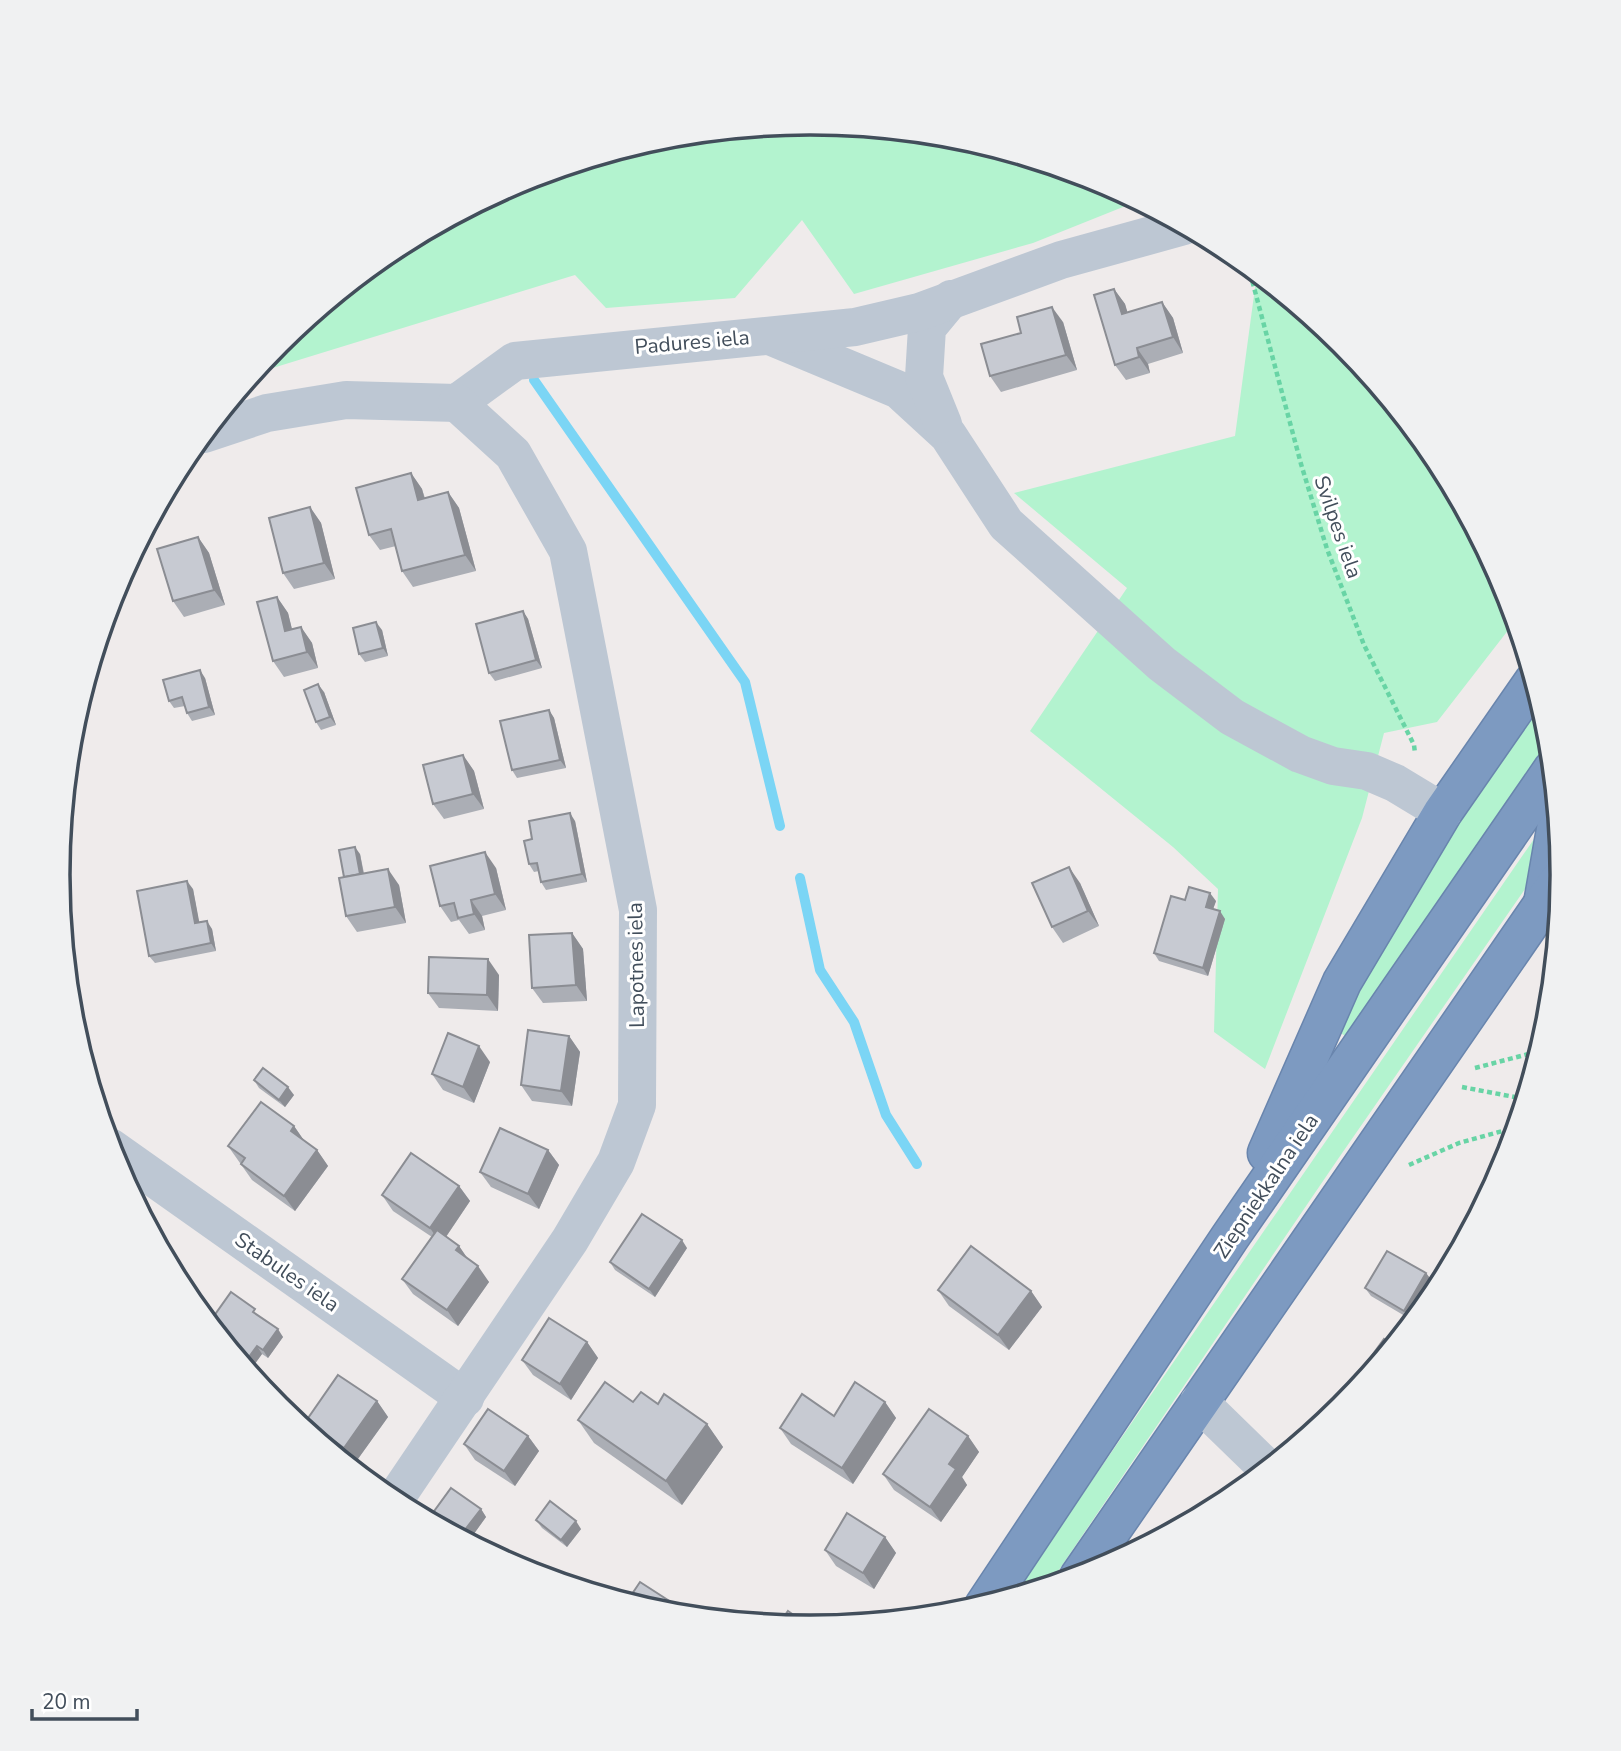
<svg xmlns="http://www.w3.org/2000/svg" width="1621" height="1751" font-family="'Nunito Sans',sans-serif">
<rect width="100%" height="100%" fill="#efebeb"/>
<g fill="#b3f3cf">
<polygon points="811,123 958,137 1099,180 1138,201 1033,243 854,294 802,220 735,298 606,308 575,275 253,374 279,343 393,249 523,180 664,137"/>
<polygon points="1257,273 1343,344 1437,458 1506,588 1516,620 1437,722 1384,733 1362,818 1265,1069 1214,1032 1218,889 1173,847 1030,731 1127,588 1014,493 1235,436"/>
<polygon points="1540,700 1550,741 1347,1037 1337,1031 1388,935 1469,802"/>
<polygon points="1534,839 1536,867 1525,889 1338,1159 1048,1586 1011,1598"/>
</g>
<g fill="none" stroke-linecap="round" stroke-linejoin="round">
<g stroke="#7bd5f5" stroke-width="10">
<polyline points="534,380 745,682 780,826"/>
<polyline points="800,878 820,970 854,1022 886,1115 917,1164"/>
</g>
<defs>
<g id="highway">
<polyline points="1543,904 1558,818"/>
<polyline points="1267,1153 1342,982 1443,812 1534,681"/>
<polyline points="1079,1577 1563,875"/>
<polyline points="984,1606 1230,1237 1553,769"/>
</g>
</defs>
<use href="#highway" stroke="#6985ad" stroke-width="41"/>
<g stroke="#68d4a5" stroke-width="4.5" stroke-dasharray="5 3.5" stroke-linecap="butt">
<polyline points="1248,265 1301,464 1327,549 1364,645 1414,745 1415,753"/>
<polyline points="1475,1068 1540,1051"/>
<polyline points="1462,1087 1525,1099"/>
<polyline points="1409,1165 1459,1143 1517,1127"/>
</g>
<g stroke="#bdc7d3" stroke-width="38">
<polyline points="772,337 899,390 948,435 1006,524 1162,664 1232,717 1300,754 1333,766 1367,771 1395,783 1443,812"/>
<polyline points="943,424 924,377 927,328 951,299"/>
<polyline points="204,434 267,413 346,400 457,403 515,361 855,327 919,312 1061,260 1184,226"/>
<polyline points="110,1147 465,1398"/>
<polyline points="1199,1402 1268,1469"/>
<polyline points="393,1502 570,1240 616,1162 637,1105 638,910 568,551 513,454 457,403"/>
</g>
<use href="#highway" stroke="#7d9ac1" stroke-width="38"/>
</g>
<g fill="#abaeb5">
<polygon points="1114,289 1125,304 1127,313 1162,302 1173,318 1183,353 1148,364 1150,373 1126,380 1115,365"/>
<polygon points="1063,322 1077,370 1001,392 990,376"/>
<polygon points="411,473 422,489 425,498 448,492 459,508 476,571 413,587 402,571 396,546 380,550 369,535"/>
<polygon points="310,507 321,523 335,579 294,589 283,573"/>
<polygon points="198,537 209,553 225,605 184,617 173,601"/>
<polygon points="277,597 288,613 292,629 301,627 312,643 318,668 284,677 273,661"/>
<polygon points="523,611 528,619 542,668 495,681 489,673"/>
<polygon points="102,630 106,643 97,646"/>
<polygon points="382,630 388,656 365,662 359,654"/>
<polygon points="205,678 215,715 192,721 187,713 185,706 174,708 169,701"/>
<polygon points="324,692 336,725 321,730 316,722"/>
<polygon points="549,710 554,718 566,768 517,778 512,770"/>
<polygon points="463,755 474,771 484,809 444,819 433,804"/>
<polygon points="575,821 587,882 546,890 541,882 539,871 534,872 529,864 532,839"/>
<polygon points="360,854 364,873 399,885 406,923 357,932 346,916 344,877"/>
<polygon points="496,868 506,910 482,916 485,930 469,934 459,920 451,922 440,906"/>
<polygon points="1080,883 1099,926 1063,943 1052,927"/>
<polygon points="193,889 199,923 212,929 216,951 155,963 149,956"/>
<polygon points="1185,900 1216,901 1213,909 1225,919 1208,976 1159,961 1154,953"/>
<polygon points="572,933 583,949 587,1001 543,1003 532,988"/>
<polygon points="499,975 498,1011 439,1008 428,993"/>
<polygon points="569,1036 580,1052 572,1106 532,1101 521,1085"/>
<polygon points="490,1062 474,1103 443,1090 432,1074"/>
<polygon points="254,1080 294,1095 285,1107 259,1088"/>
<polygon points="294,1126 305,1142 317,1150 328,1166 295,1211 252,1180 228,1146"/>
<polygon points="548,1150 559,1165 539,1209 491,1187 480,1172"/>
<polygon points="459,1186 470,1201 446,1237 459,1246 467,1258 489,1282 458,1326 413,1294 402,1279 432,1237 393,1211 382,1195"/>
<polygon points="687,1248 655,1297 615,1270 610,1262"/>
<polygon points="1426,1273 1432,1281 1410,1319 1371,1296 1365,1288"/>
<polygon points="938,1290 1031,1291 1042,1307 1009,1350 949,1306"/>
<polygon points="261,1317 283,1337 268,1358 262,1354 249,1372 209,1323"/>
<polygon points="587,1342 598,1358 571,1400 533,1375 522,1360"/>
<polygon points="377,1401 388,1417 355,1463 317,1437 306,1421"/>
<polygon points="633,1402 658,1404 707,1424 723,1447 682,1505 594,1443 578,1420"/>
<polygon points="885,1402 896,1418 853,1484 791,1444 780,1428 834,1416"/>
<polygon points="528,1436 539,1451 515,1486 475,1460 464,1444"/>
<polygon points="968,1436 979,1452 962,1477 967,1485 941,1522 894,1490 883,1474"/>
<polygon points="481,1509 486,1517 468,1542 456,1535 438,1522 432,1514"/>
<polygon points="536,1520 581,1529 567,1547 542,1528"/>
<polygon points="885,1537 896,1553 874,1589 836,1566 825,1550"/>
</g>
<g fill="#8b8d93">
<polygon points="1114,289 1125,304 1133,330 1122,314"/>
<polygon points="1162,302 1173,318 1183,353 1173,337"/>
<polygon points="1052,307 1063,322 1077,370 1066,355"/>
<polygon points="1137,348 1148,364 1150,373 1139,357"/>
<polygon points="411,473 422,489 429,516 418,500"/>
<polygon points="448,492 459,508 476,571 465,555"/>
<polygon points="310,507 321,523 335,579 324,563"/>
<polygon points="198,537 209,553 225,605 214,590"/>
<polygon points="277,597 288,613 296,646 285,631"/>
<polygon points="523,611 528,619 542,668 536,660"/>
<polygon points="376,622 382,630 388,656 383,648"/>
<polygon points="301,627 312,643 318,668 307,652"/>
<polygon points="102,630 106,643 101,635"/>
<polygon points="200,670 205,678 215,715 209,707"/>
<polygon points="318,684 324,692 336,725 330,717"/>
<polygon points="549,710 554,718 566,768 560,760"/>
<polygon points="463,755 474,771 484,809 473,794"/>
<polygon points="570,813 575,821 587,882 582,874"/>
<polygon points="355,847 360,854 365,882 360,874"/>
<polygon points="485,852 496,868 506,910 495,894"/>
<polygon points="1069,867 1080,883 1099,926 1088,911"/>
<polygon points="388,869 399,885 406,923 395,907"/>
<polygon points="187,881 193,889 201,931 195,923"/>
<polygon points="1210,893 1216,901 1211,915 1206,907"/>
<polygon points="471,900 482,916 485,930 474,914"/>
<polygon points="1220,911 1225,919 1208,976 1203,968"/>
<polygon points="207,921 212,929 216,951 211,943"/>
<polygon points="572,933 583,949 587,1001 576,985"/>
<polygon points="488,959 499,975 498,1011 487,995"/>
<polygon points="569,1036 580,1052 572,1106 561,1091"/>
<polygon points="479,1046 490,1062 474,1103 463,1087"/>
<polygon points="288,1087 294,1095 285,1107 279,1100"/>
<polygon points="294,1126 305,1142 291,1131"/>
<polygon points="317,1150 328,1166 295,1211 284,1196"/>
<polygon points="548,1150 559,1165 539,1209 528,1194"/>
<polygon points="459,1186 470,1201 441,1244 430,1228"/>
<polygon points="682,1240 687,1248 655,1297 649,1289"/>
<polygon points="459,1246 470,1262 456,1250"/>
<polygon points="478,1266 489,1282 458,1326 447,1310"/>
<polygon points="1426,1273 1432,1281 1410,1319 1404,1311"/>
<polygon points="1031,1291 1042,1307 1009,1350 998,1335"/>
<polygon points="278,1329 283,1337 268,1358 263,1350"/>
<polygon points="587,1342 598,1358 571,1400 560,1384"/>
<polygon points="257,1346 262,1354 249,1372 243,1365"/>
<polygon points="377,1401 388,1417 355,1463 344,1448"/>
<polygon points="885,1402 896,1418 853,1484 842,1468"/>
<polygon points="707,1424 723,1447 682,1505 666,1481"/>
<polygon points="528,1436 539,1451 515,1486 504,1471"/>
<polygon points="968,1436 979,1452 962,1477 967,1485 941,1522 930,1507 949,1464"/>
<polygon points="481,1509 486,1517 468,1542 464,1540 461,1535"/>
<polygon points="576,1521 581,1529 567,1547 561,1540"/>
<polygon points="885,1537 896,1553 874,1589 863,1573"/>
</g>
<g fill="#c7cad2" stroke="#8b8d93" stroke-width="2">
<polygon points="1114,289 1122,314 1162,302 1173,337 1137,348 1139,357 1115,365 1094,295"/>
<polygon points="1052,307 1066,355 990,376 981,344 1021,333 1017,317"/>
<polygon points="411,473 418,500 448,492 465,555 402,571 391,529 369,535 356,488"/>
<polygon points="310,507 324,563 283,573 269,518"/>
<polygon points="198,537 214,590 173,601 157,549"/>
<polygon points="277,597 285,631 301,627 307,652 273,661 257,602"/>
<polygon points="523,611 536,660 489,673 476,624"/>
<polygon points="376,622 383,648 359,654 353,628"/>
<polygon points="200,670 209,707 187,713 182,697 169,701 163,680"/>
<polygon points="318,684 330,717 316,722 304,690"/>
<polygon points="549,710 560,760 512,770 500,721"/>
<polygon points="463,755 473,794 433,804 423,765"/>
<polygon points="570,813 582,874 541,882 537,863 529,864 524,841 532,839 529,821"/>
<polygon points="355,847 360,874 344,877 339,850"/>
<polygon points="485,852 495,894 471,900 474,914 458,918 454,903 440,906 430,866"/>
<polygon points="1069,867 1088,911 1052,927 1032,883"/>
<polygon points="388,869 395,907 346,916 339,878"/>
<polygon points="187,881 195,923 207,921 211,943 149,956 137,891"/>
<polygon points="1189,887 1210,893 1206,907 1220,911 1203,968 1154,953 1171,896 1185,900"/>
<polygon points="572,933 576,985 532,988 529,935"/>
<polygon points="429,957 488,959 487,995 428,993"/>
<polygon points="528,1030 569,1036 561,1091 521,1085"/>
<polygon points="448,1033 479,1046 463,1087 432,1074"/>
<polygon points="263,1068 288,1087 279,1100 254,1080"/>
<polygon points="261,1102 294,1126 291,1131 317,1150 284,1196 241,1164 245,1158 228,1146"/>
<polygon points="500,1128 548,1150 528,1194 480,1172"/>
<polygon points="411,1153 459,1186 430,1228 382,1195"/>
<polygon points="642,1214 682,1240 649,1289 610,1262"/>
<polygon points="437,1230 459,1246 456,1250 478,1266 447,1310 402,1279"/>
<polygon points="971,1246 1031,1291 998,1335 938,1290"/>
<polygon points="1387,1251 1426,1273 1404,1311 1365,1288"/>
<polygon points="231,1292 255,1309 253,1312 278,1329 263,1350 257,1346 243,1365 209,1323"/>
<polygon points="549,1318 587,1342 560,1384 522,1360"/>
<polygon points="1384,1339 1393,1346 1350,1399 1344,1394"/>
<polygon points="338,1375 377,1401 344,1448 306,1421"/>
<polygon points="605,1382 633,1402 641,1392 658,1404 664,1394 707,1424 666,1481 578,1420"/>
<polygon points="855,1382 885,1402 842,1468 780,1428 802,1394 834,1416"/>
<polygon points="488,1409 528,1436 504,1471 464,1444"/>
<polygon points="929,1409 968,1436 949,1464 956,1469 930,1507 883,1474"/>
<polygon points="451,1488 481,1509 461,1535 432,1514"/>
<polygon points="550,1501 576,1521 561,1540 536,1520"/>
<polygon points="847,1513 885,1537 863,1573 825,1550"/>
<polygon points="640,1582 688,1613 686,1616 663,1614 626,1603"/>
<polygon points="788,1611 812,1628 778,1625"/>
</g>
<g text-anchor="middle" stroke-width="6" stroke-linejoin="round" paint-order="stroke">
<g font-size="21" fill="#424e5b" stroke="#fff">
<text transform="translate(692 342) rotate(-5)" y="7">Padures iela</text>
<text transform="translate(1338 527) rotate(71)" y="7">Svilpes iela</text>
<text transform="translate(636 965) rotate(-91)" y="7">Lapotnes iela</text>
<text transform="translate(1266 1186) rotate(-56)" y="7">Ziepniekkalna iela</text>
<text transform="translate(287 1272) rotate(35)" y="7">Stabules iela</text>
</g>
</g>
<path d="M0 0H1621V1751H0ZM70 875a740 740 0 1 1 1480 0a740 740 0 1 1-1480 0Z" fill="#f0f1f2" fill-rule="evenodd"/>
<path fill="none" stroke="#424e5b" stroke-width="3.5" d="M70 875a740 740 0 1 1 1480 0a740 740 0 1 1-1480 0Z"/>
<path d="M32 1709v10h105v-10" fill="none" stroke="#424e5b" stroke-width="3.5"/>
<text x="42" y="1709" font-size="21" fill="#424e5b" stroke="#ffffff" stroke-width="5" paint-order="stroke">20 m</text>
</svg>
